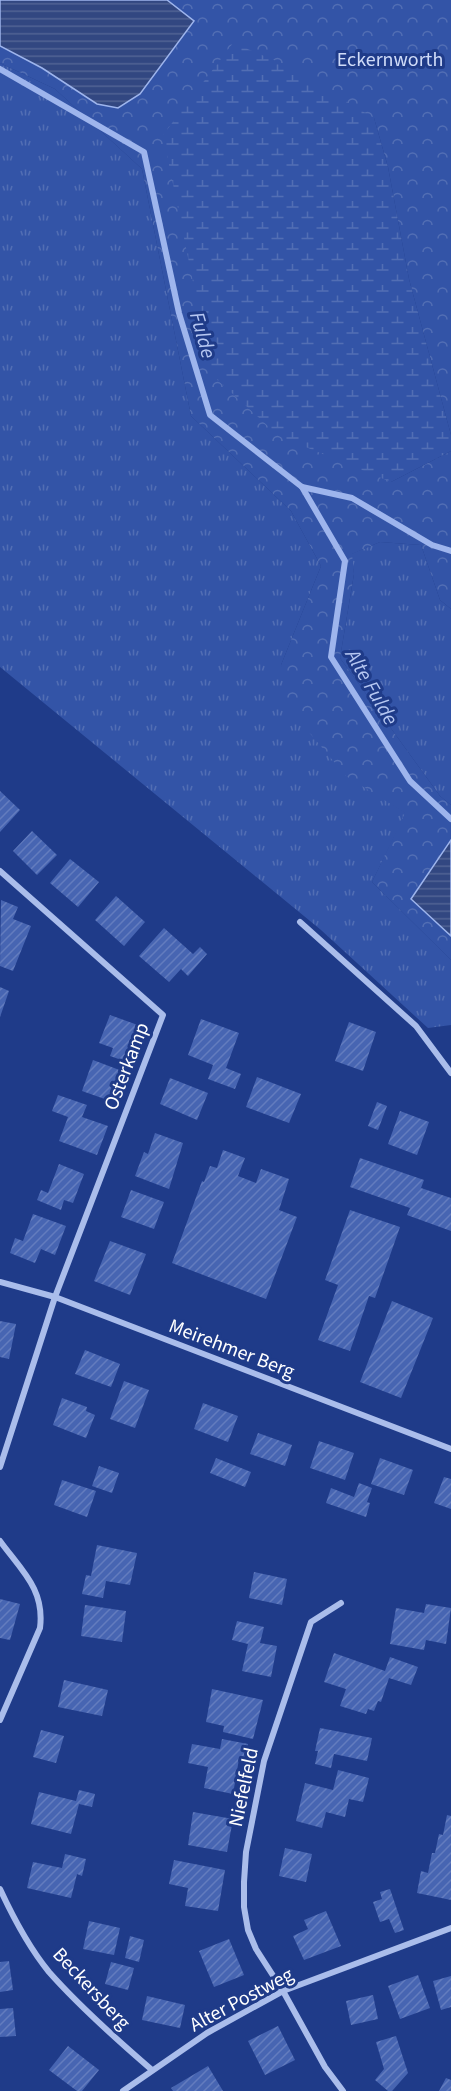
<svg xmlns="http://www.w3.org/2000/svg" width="451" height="2091" font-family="'Source Sans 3',sans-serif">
<defs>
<pattern id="grass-tufts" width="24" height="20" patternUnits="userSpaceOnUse" patternTransform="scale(1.5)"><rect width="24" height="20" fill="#3354a7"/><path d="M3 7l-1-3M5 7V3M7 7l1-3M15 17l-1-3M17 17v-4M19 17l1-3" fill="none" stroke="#526eb4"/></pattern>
<pattern id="forest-crowns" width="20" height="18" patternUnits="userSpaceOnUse" patternTransform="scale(1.5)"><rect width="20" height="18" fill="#3354a7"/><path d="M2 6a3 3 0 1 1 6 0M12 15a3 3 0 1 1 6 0" fill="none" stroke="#526eb4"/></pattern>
<pattern id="wetland-marsh" width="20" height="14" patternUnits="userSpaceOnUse" patternTransform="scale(1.5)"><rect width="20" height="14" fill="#3354a7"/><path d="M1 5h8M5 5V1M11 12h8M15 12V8" fill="none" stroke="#526eb4"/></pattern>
<pattern id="water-rules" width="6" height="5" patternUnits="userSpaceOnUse" patternTransform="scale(1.5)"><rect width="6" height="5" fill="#324781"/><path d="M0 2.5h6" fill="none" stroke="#516394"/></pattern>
<pattern id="building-hatch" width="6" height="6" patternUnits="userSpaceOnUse" patternTransform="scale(1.5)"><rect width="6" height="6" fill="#4765b2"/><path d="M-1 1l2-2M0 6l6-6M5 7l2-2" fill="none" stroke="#637cbe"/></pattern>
</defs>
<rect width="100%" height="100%" fill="#1f3b89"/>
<g fill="url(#grass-tufts)">
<polygon points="0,63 55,89 142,169 191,416 291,511 321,566 281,665 346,775 406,813 372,882 451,960 451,1025 428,1028 321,930 0,667"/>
<polygon points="380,542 421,545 440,600 451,609 451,805 440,796 340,658 354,574 351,554"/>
</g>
<polygon fill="url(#forest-crowns)" points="167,0 451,0 451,435 409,279 388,167 374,118 391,482 451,451 451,609 440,600 421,545 380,542 352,554 354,574 340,658 440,796 451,805 451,840 411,899 451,936 451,960 372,882 405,813 346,776 286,705 281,665 321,566 291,511 191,416 142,169 55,89 0,63 0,46 42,68 193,21"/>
<polygon fill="url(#wetland-marsh)" points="233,43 281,63 374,118 388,167 409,279 451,435 451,451 391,482 279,436 212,375 163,135"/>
<g fill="url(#water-rules)" stroke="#9eb5ed" stroke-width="1.5">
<polygon points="0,0 167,0 194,21 140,94 118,108 97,104 42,68 0,46"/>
<polygon points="451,840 451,936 411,899"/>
</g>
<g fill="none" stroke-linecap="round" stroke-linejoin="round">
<g stroke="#9eb5ed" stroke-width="6">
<polyline points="0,69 144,152 179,313 210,415 302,487 352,498 432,545 451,551"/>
<polyline points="302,487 345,561 331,657 410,781 451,819"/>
</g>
</g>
<g fill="url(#building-hatch)">
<polygon points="0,791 20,810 0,832"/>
<polygon points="32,831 57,855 37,875 13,851"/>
<polygon points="70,859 99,882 78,907 50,883"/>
<polygon points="116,896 145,922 124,946 95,920"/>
<polygon points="1,900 18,907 13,919 31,926 13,971 0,966"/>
<polygon points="164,928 193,954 200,947 207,954 188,976 181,969 169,982 139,956"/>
<polygon points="0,987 9,991 0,1017"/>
<polygon points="110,1015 146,1028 136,1056 133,1055 130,1063 110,1056 113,1048 99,1043"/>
<polygon points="201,1019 239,1033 226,1068 241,1074 235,1089 208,1079 213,1065 188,1055"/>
<polygon points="349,1022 376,1032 363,1071 335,1061"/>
<polygon points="93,1060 130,1074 119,1104 82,1091"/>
<polygon points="257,1077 301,1094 289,1123 246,1107"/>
<polygon points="170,1078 208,1093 197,1120 160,1104"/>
<polygon points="58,1095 87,1105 82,1117 108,1126 97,1155 59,1141 68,1117 52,1111"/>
<polygon points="377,1102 387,1106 378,1130 368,1126"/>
<polygon points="400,1111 429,1122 417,1155 388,1144"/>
<polygon points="155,1133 183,1143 169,1189 135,1176 144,1152 148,1154"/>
<polygon points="223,1150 245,1158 238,1176 256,1183 261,1169 289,1179 279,1210 297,1217 266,1299 172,1263 202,1181 204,1182 210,1166 217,1168"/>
<polygon points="360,1158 424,1180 421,1188 451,1198 451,1231 407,1215 410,1208 350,1187"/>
<polygon points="59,1164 84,1174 73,1203 64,1200 61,1210 37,1200 41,1190 48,1193"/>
<polygon points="131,1190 164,1202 154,1229 121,1217"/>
<polygon points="350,1210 400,1227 375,1298 369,1296 350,1351 318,1340 338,1285 325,1280"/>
<polygon points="33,1214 66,1226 55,1255 41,1249 35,1263 10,1253 15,1238 23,1241"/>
<polygon points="110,1241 146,1254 130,1295 94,1281"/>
<polygon points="392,1301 433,1318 401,1398 360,1382"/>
<polygon points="0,1321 16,1324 9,1359 0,1357"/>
<polygon points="85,1350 120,1364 111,1387 75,1374"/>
<polygon points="124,1381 149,1390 135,1428 110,1419"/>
<polygon points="62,1398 87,1407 86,1411 95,1415 86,1438 53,1425"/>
<polygon points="203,1403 238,1416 228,1442 194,1429"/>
<polygon points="258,1433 292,1445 285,1466 250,1454"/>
<polygon points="319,1441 354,1453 345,1480 310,1468"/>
<polygon points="216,1458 251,1472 245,1487 210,1473"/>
<polygon points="380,1458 413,1470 404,1495 371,1484"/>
<polygon points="99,1466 119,1473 112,1493 92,1486"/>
<polygon points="444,1477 451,1479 451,1509 434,1503"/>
<polygon points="62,1480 96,1491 87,1517 54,1505"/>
<polygon points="359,1483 372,1488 367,1502 370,1503 366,1517 326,1503 331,1488 354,1497"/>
<polygon points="97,1545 137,1553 130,1585 106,1581 103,1598 82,1594 86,1575 91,1576"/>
<polygon points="254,1572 287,1579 282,1605 249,1598"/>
<polygon points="0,1599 20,1604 10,1640 0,1638"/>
<polygon points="426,1604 451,1608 446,1644 426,1640 424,1650 390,1644 396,1608 424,1613"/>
<polygon points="85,1605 126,1611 122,1642 81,1636"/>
<polygon points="237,1621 264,1627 260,1643 277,1646 271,1677 242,1671 248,1644 232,1640"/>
<polygon points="334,1653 385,1671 390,1657 418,1667 411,1685 389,1678 381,1702 378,1701 374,1711 368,1709 366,1714 340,1706 346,1689 324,1682"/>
<polygon points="64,1680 108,1690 102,1716 58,1707"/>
<polygon points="212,1689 263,1700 253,1739 223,1732 224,1726 206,1722"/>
<polygon points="320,1728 372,1738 367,1761 334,1754 331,1768 315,1764 318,1751 315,1751"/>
<polygon points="41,1730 64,1736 56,1763 33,1757"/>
<polygon points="222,1739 248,1744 245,1760 239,1759 233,1794 204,1788 208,1767 188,1763 192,1744 220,1749"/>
<polygon points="338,1770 369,1778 363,1802 349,1799 345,1817 326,1812 322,1828 296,1821 305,1783 333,1790"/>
<polygon points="79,1790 95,1794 92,1807 79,1804 71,1834 31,1824 39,1792 76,1801"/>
<polygon points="193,1812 233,1819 227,1852 188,1845"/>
<polygon points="447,1815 451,1816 451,1900 417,1893 421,1871 428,1873 432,1853 435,1853 439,1834 443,1835"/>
<polygon points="285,1848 312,1854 306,1882 279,1876"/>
<polygon points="65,1854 86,1859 82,1876 77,1874 71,1898 27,1888 33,1862 62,1868"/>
<polygon points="174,1860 225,1870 218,1911 185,1906 188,1888 169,1884"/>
<polygon points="390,1889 404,1930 395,1933 389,1919 380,1922 373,1902 382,1899 380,1892"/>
<polygon points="326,1911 341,1946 304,1960 293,1936 308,1929 304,1920"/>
<polygon points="89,1921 120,1928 114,1955 83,1949"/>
<polygon points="130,1936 144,1940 139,1962 125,1958"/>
<polygon points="229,1939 244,1975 214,1987 199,1951"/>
<polygon points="9,1961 13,1990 0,1992 0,1962"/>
<polygon points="111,1962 134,1968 128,1990 105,1984"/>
<polygon points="418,1975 430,2008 400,2019 388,1986"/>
<polygon points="451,1976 451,2007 441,2010 433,1981"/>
<polygon points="373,1995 378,2019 351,2025 346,2001"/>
<polygon points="147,1996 185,2005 180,2028 142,2020"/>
<polygon points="13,2008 16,2036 0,2037 0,2009"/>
<polygon points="278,2026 295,2060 265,2075 248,2041"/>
<polygon points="396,2036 408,2073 392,2091 388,2091 375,2080 384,2069 376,2042"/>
<polygon points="68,2046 99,2070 82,2091 77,2091 49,2070"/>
<polygon points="208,2066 223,2091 173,2091 171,2088"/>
<polygon points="446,2078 451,2080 451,2091 439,2091"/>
</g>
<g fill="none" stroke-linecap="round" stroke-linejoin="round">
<g stroke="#aabdeb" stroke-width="6">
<polyline points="0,871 163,1015 55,1297 0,1467"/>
<polyline points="300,922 416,1026 451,1073"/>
<polyline points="0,1282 55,1297 451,1449"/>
<path d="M 0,1541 C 21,1570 45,1589 40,1628 L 0,1720"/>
<polyline points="341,1603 311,1622 290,1684 264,1761 246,1852 244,1882 244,1907 248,1930 256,1949 283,1991 325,2067 343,2091"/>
<path d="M 0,1889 C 12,1915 31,1950 49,1972 C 80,2007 116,2039 152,2070"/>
<polyline points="123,2091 207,2033 283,1991 451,1928"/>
</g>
</g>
<g text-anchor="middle" stroke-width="6" stroke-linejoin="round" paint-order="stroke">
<g font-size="20" fill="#cfdbf8" stroke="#1f3b89">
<text x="390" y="66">Eckernworth</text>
</g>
<g font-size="20" fill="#fff" stroke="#1f3b89">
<text transform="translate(126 1066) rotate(-69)" y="7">Osterkamp</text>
<text transform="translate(232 1348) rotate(21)" y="7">Meirehmer Berg</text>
<text transform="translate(243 1787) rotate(-78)" y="7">Niefelfeld</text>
<text transform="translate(92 1988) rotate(47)" y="7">Beckersberg</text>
<text transform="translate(241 1999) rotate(-28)" y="7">Alter Postweg</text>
</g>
<g font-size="21" font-style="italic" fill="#b6c7f2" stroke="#1f3b89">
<text transform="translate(203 335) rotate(74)" y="7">Fulde</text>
<text transform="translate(372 687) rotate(60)" y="7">Alte Fulde</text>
</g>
</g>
</svg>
